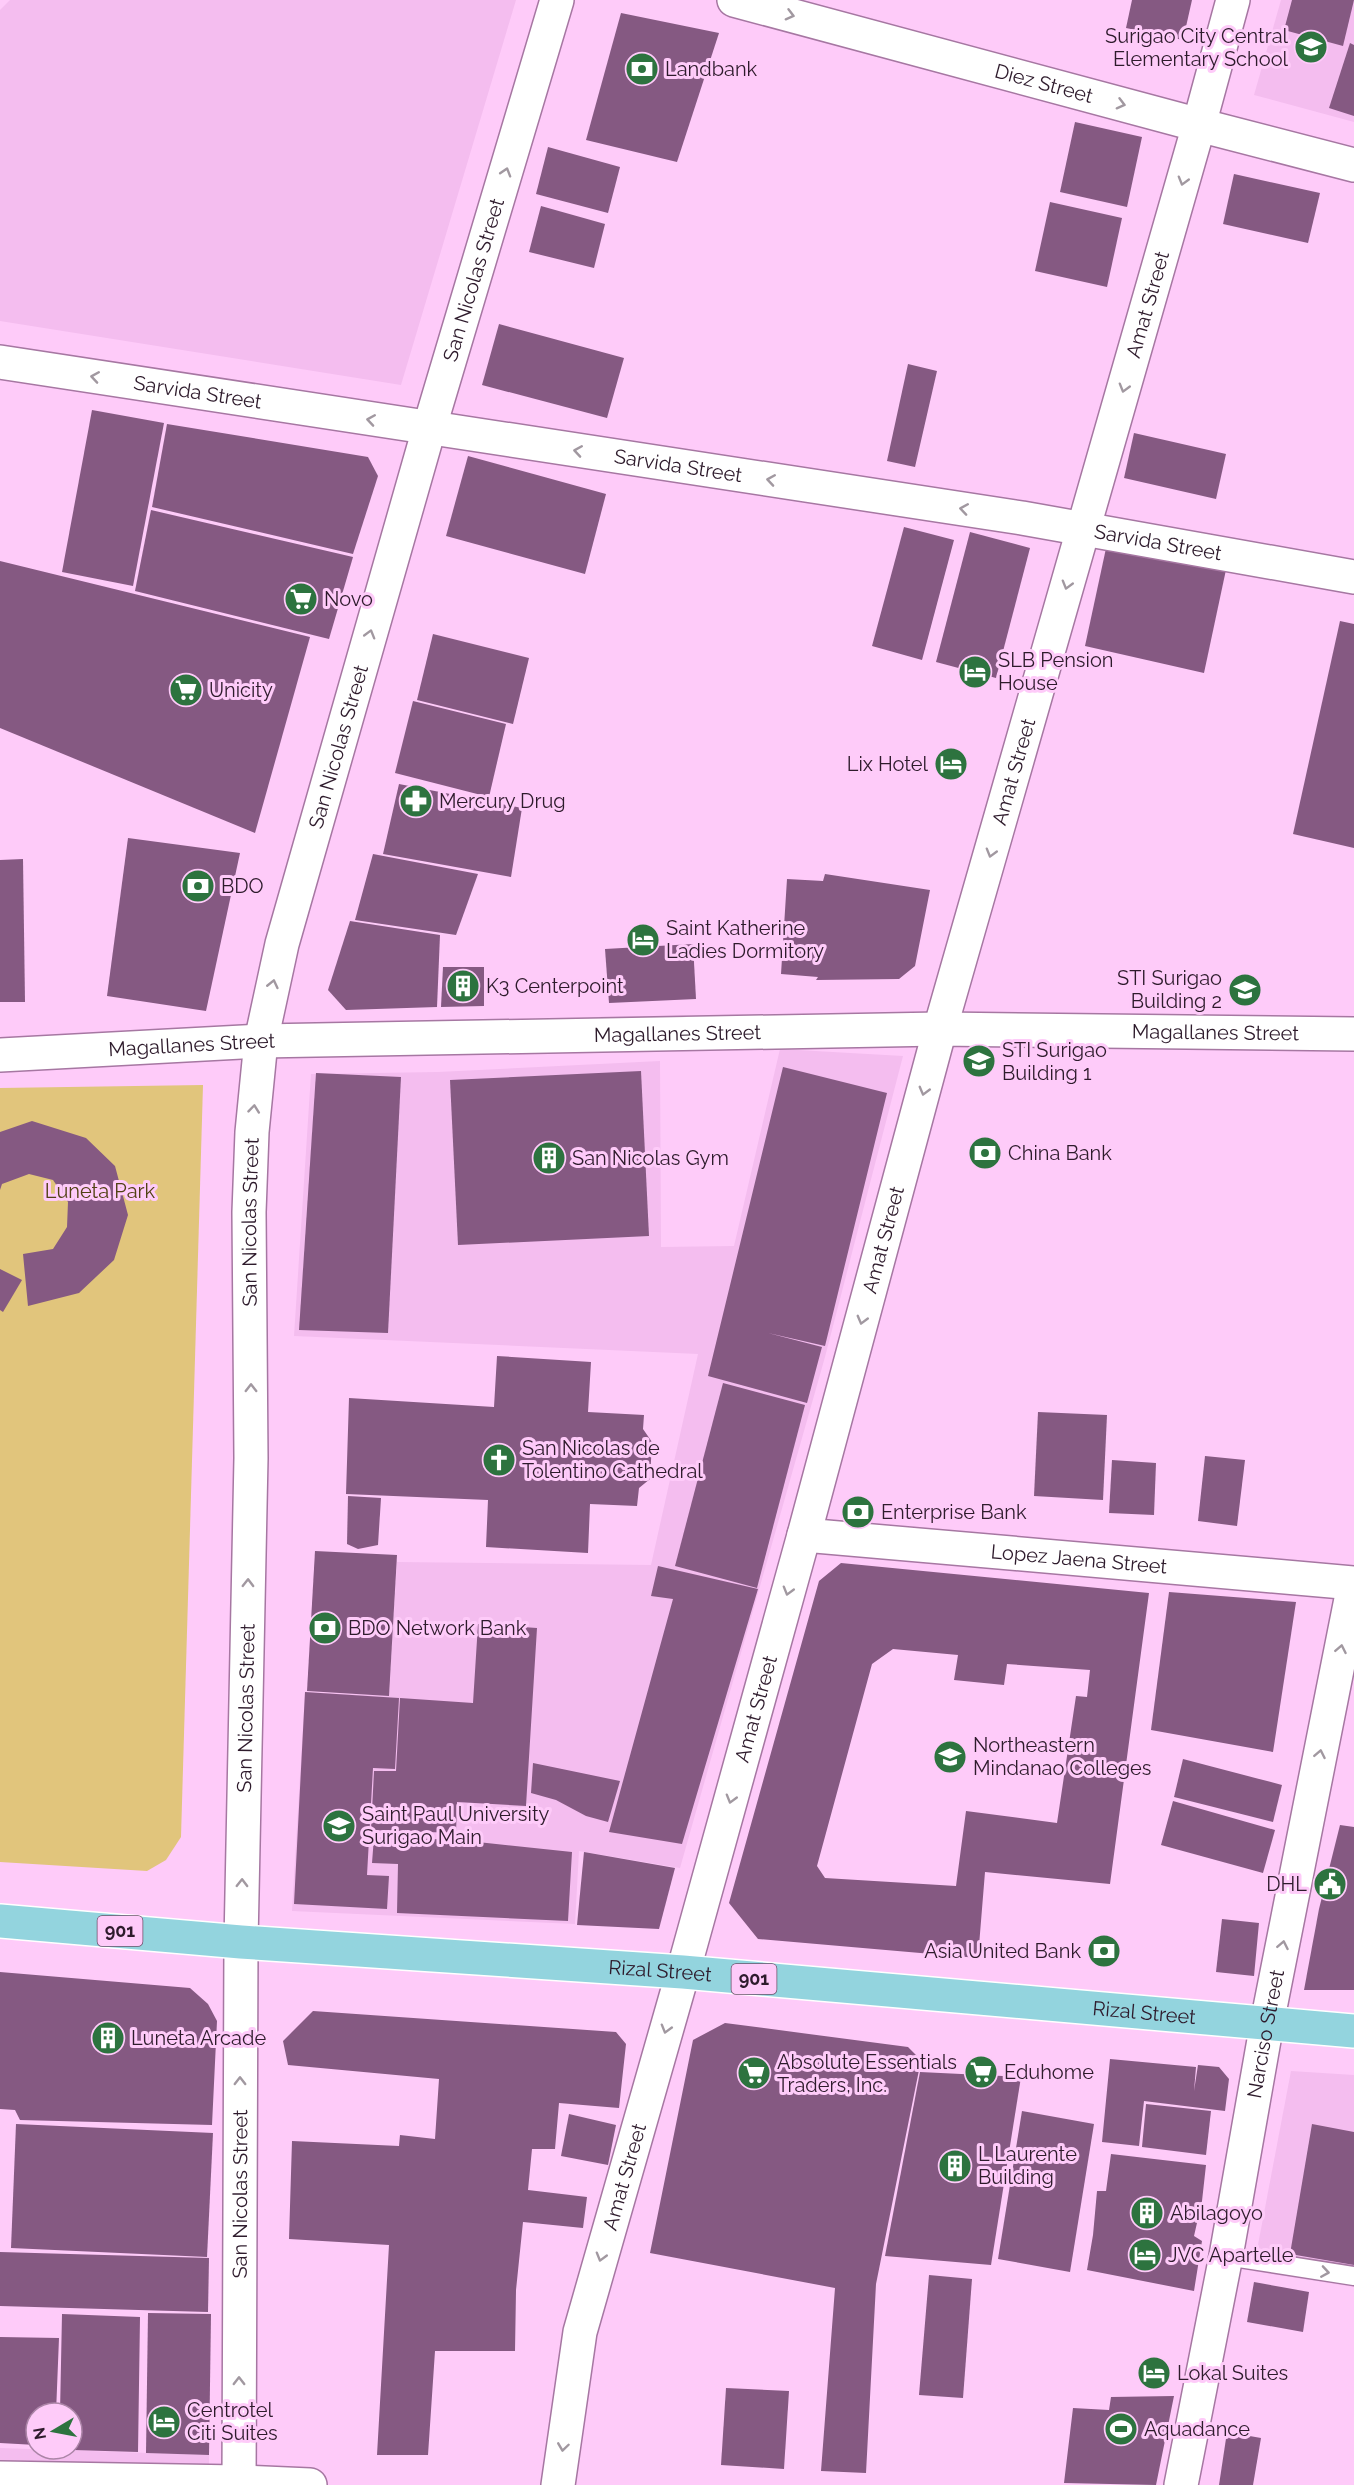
<svg xmlns="http://www.w3.org/2000/svg" width="1354" height="2485" font-family="Raleway,sans-serif">
<rect width="100%" height="100%" fill="#fecbf9"/>
<g fill="#f4bdef">
<polygon points="10,0 516,0 401,385 0,321 0,10"/>
<polygon points="1281,0 1354,0 1354,122 1254,95"/>
<polygon points="780,1049 903,1056 825,1357 680,1868 579,1851 575,1924 292,1911 305,1692 389,1696 397,1562 651,1565 698,1354 294,1336 311,1074 438,1072 660,1061 661,1247 734,1246"/>
<polygon points="1291,2071 1354,2075 1354,2287 1253,2271"/>
<polygon points="0,2448 209,2455 209,2485 0,2485"/>
</g>
<polygon fill="#e1c57c" points="203,1085 181,1837 166,1860 147,1871 0,1862 0,1088"/>
<g fill="#855982" fill-rule="evenodd">
<polygon points="1132,0 1192,0 1183,40 1126,28"/>
<polygon points="1292,0 1354,0 1343,46 1284,30"/>
<polygon points="621,13 719,33 677,162 586,140"/>
<polygon points="1350,43 1354,45 1354,116 1329,108"/>
<polygon points="1075,122 1142,137 1127,207 1060,192"/>
<polygon points="548,147 620,167 608,213 536,194"/>
<polygon points="1234,174 1320,193 1308,243 1223,224"/>
<polygon points="1050,202 1122,218 1107,287 1035,271"/>
<polygon points="541,206 605,224 594,268 529,252"/>
<polygon points="499,324 624,358 607,418 482,385"/>
<polygon points="908,364 937,371 915,467 887,461"/>
<polygon points="92,410 164,423 133,586 62,572"/>
<polygon points="167,424 368,457 378,476 353,554 152,507"/>
<polygon points="1134,433 1226,454 1216,499 1124,478"/>
<polygon points="468,456 606,494 585,574 446,536"/>
<polygon points="151,510 353,557 329,639 135,591"/>
<polygon points="904,527 954,540 922,660 872,646"/>
<polygon points="970,532 1030,548 996,678 936,662"/>
<polygon points="1108,539 1227,565 1204,673 1085,646"/>
<polygon points="0,561 310,637 255,833 0,728"/>
<polygon points="1340,621 1354,624 1354,848 1293,834"/>
<polygon points="433,634 529,658 513,724 417,700"/>
<polygon points="413,701 506,724 489,797 395,773"/>
<polygon points="399,784 522,808 511,877 383,854"/>
<polygon points="128,838 240,853 206,1011 107,996"/>
<polygon points="373,854 478,874 456,935 355,920"/>
<polygon points="23,859 25,1002 0,1002 0,860"/>
<polygon points="825,874 930,890 915,966 899,979 816,980 818,977 781,974 787,879 823,881"/>
<polygon points="350,921 440,935 437,1007 346,1010 328,990"/>
<polygon points="693,944 696,999 609,1003 605,949"/>
<polygon points="443,967 484,967 484,1006 441,1007"/>
<polygon points="783,1067 887,1093 825,1346 768,1333 822,1347 807,1403 708,1376"/>
<polygon points="641,1071 649,1236 458,1245 450,1080"/>
<polygon points="316,1073 401,1077 388,1333 299,1330"/>
<polygon points="32,1121 86,1138 115,1166 128,1215 114,1260 79,1293 28,1306 23,1254 53,1249 67,1227 68,1202 53,1180 29,1174 2,1184 0,1190 0,1132"/>
<polygon points="0,1269 22,1280 3,1312 0,1310"/>
<polygon points="497,1356 591,1362 588,1412 644,1415 643,1429 652,1442 650,1479 639,1488 637,1506 590,1504 588,1553 486,1547 488,1500 346,1494 349,1398 494,1407"/>
<polygon points="723,1383 805,1405 757,1588 675,1566"/>
<polygon points="1038,1412 1107,1415 1103,1500 1034,1496"/>
<polygon points="1205,1456 1245,1460 1237,1526 1198,1521"/>
<polygon points="1112,1460 1156,1463 1154,1515 1109,1513"/>
<polygon points="348,1496 381,1498 378,1545 358,1549 347,1544"/>
<polygon points="315,1551 397,1555 389,1696 307,1691"/>
<path d="M 841,1563 L 1149,1593 L 1110,1884 L 985,1872 L 978,1958 L 758,1939 L 729,1903 L 819,1581 ZM 893,1649 L 958,1655 L 954,1680 L 1004,1685 L 1007,1664 L 1090,1670 L 1087,1697 L 1076,1696 L 1057,1823 L 966,1811 L 956,1886 L 825,1878 L 817,1866 L 872,1664 Z"/>
<polygon points="658,1566 758,1589 682,1844 609,1832 673,1599 651,1596"/>
<polygon points="1169,1592 1296,1602 1273,1752 1151,1730"/>
<polygon points="478,1624 537,1628 526,1806 457,1802 456,1833 371,1830 374,1771 396,1771 400,1698 473,1703"/>
<polygon points="305,1692 399,1698 395,1769 373,1768 367,1875 389,1876 387,1909 294,1904"/>
<polygon points="1183,1759 1282,1785 1273,1822 1174,1797"/>
<polygon points="533,1763 620,1781 608,1822 586,1816 556,1800 531,1793"/>
<polygon points="1173,1801 1275,1830 1263,1873 1161,1845"/>
<polygon points="1340,1825 1354,1827 1354,1990 1304,1990 1319,1909"/>
<polygon points="374,1837 459,1840 572,1852 568,1921 397,1913 398,1864 372,1863"/>
<polygon points="584,1852 675,1868 659,1929 577,1925"/>
<polygon points="1222,1919 1259,1923 1254,1976 1216,1972"/>
<polygon points="0,1972 190,1988 208,2004 217,2021 212,2125 20,2120 15,2110 0,2109"/>
<polygon points="313,2011 616,2032 626,2044 619,2108 559,2103 555,2149 532,2149 528,2190 587,2197 583,2228 523,2222 516,2290 515,2351 435,2351 428,2455 377,2455 389,2245 289,2239 292,2141 399,2146 400,2135 435,2139 439,2079 288,2065 283,2041"/>
<polygon points="725,2023 908,2047 921,2060 876,2284 866,2473 821,2471 835,2288 650,2253 693,2040"/>
<polygon points="1110,2059 1196,2067 1194,2091 1198,2065 1219,2067 1229,2079 1225,2111 1144,2101 1139,2146 1102,2142"/>
<polygon points="920,2072 1021,2077 991,2265 885,2256"/>
<polygon points="1146,2104 1211,2111 1206,2155 1142,2147"/>
<polygon points="1022,2111 1094,2124 1070,2272 998,2259"/>
<polygon points="569,2114 616,2125 608,2165 561,2156"/>
<polygon points="16,2124 213,2133 207,2257 11,2248"/>
<polygon points="1312,2124 1354,2132 1354,2265 1290,2254"/>
<polygon points="1111,2154 1206,2165 1202,2201 1194,2236 1202,2241 1194,2291 1087,2270 1093,2235 1097,2191 1106,2191"/>
<polygon points="0,2252 209,2258 208,2312 0,2306"/>
<polygon points="929,2275 972,2279 963,2398 919,2395"/>
<polygon points="1254,2282 1309,2292 1303,2332 1247,2322"/>
<polygon points="148,2313 211,2314 209,2455 146,2453"/>
<polygon points="62,2314 140,2317 138,2452 72,2450 72,2413 60,2413"/>
<polygon points="0,2337 59,2338 56,2413 36,2413 36,2445 0,2443"/>
<polygon points="726,2388 789,2391 784,2469 721,2465"/>
<polygon points="1174,2396 1156,2485 1064,2483 1073,2408 1109,2410 1111,2397"/>
<polygon points="1227,2432 1261,2438 1253,2485 1219,2485"/>
</g>
<g fill="none" stroke-linecap="round" stroke-linejoin="round">
<defs>
<polyline id="lane" points="1226,2256 1354,2276"/>
<g id="street">
<path id="s1" d="M 734,0 L 1199,125"/>
<path id="s2" d="M 0,362 L 1022,518 L 1354,577"/>
<path id="s3" d="M 0,1055 L 261,1041 L 940,1029 L 1354,1034"/>
<path id="s4" d="M 804,1535 L 1354,1583"/>
<polyline points="0,2478 239,2482 310,2485"/>
<path id="s5" d="M 558,2485 L 580,2332 L 683,1972"/>
</g>
<g id="secondary">
<polyline points="1199,125 1354,165"/>
<path id="s6" d="M 683,1972 L 804,1535 L 940,1029 L 1199,125 L 1233,0"/>
<path id="s7" d="M 239,2485 L 241,1942 L 251,1458 L 249,1212 L 252,1132 L 261,1041 L 282,944 L 429,429 L 557,0"/>
<path id="s8" d="M 1181,2485 L 1226,2256 L 1267,2023 L 1354,1584"/>
</g>
<g id="primary">
<path id="s9" d="M 0,1921 L 241,1942 L 683,1972 L 1354,2031"/>
</g>
</defs>
<use href="#lane" stroke="#a677a2" stroke-width="21"/>
<use href="#street" stroke="#a677a2" stroke-width="36"/>
<use href="#secondary" stroke="#a677a2" stroke-width="36"/>
<use href="#primary" stroke="#fff" stroke-width="36"/>
<use href="#lane" stroke="#fff" stroke-width="18"/>
<use href="#street" stroke="#fff" stroke-width="33"/>
<use href="#secondary" stroke="#fff" stroke-width="33"/>
<use href="#primary" stroke="#93d4de" stroke-width="33"/>
</g>
<defs><path id="oneway-chevron" d="M-2-3.5L2.5 0L-2 3.5" fill="none" stroke-width="1.6" stroke-linecap="round" stroke-linejoin="round" transform="scale(1.5)"/></defs>
<g stroke="#a198a0">
<use href="#oneway-chevron" transform="translate(790 15) rotate(15)"/>
<use href="#oneway-chevron" transform="translate(1121 104) rotate(15)"/>
<use href="#oneway-chevron" transform="translate(506 172) rotate(-73)"/>
<use href="#oneway-chevron" transform="translate(1183 181) rotate(106)"/>
<use href="#oneway-chevron" transform="translate(95 377) rotate(-171)"/>
<use href="#oneway-chevron" transform="translate(1124 388) rotate(106)"/>
<use href="#oneway-chevron" transform="translate(371 420) rotate(-171)"/>
<use href="#oneway-chevron" transform="translate(578 451) rotate(-171)"/>
<use href="#oneway-chevron" transform="translate(771 480) rotate(-171)"/>
<use href="#oneway-chevron" transform="translate(964 509) rotate(-171)"/>
<use href="#oneway-chevron" transform="translate(1067 585) rotate(106)"/>
<use href="#oneway-chevron" transform="translate(370 634) rotate(-74)"/>
<use href="#oneway-chevron" transform="translate(991 853) rotate(106)"/>
<use href="#oneway-chevron" transform="translate(273 984) rotate(-77)"/>
<use href="#oneway-chevron" transform="translate(924 1091) rotate(105)"/>
<use href="#oneway-chevron" transform="translate(254 1109) rotate(-84)"/>
<use href="#oneway-chevron" transform="translate(862 1320) rotate(105)"/>
<use href="#oneway-chevron" transform="translate(251 1388) rotate(-90)"/>
<use href="#oneway-chevron" transform="translate(248 1583) rotate(-89)"/>
<use href="#oneway-chevron" transform="translate(788 1591) rotate(106)"/>
<use href="#oneway-chevron" transform="translate(1341 1649) rotate(-79)"/>
<use href="#oneway-chevron" transform="translate(1320 1754) rotate(-79)"/>
<use href="#oneway-chevron" transform="translate(731 1799) rotate(106)"/>
<use href="#oneway-chevron" transform="translate(242 1883) rotate(-89)"/>
<use href="#oneway-chevron" transform="translate(1283 1945) rotate(-79)"/>
<use href="#oneway-chevron" transform="translate(666 2029) rotate(106)"/>
<use href="#oneway-chevron" transform="translate(240 2081) rotate(-90)"/>
<use href="#oneway-chevron" transform="translate(601 2257) rotate(106)"/>
<use href="#oneway-chevron" transform="translate(1325 2272) rotate(9)"/>
<use href="#oneway-chevron" transform="translate(239 2381) rotate(-90)"/>
<use href="#oneway-chevron" transform="translate(563 2447) rotate(98)"/>
</g>
<defs>
<symbol id="school-disc" viewBox="-11 -11 22 22"><circle r="9.5" fill="#2d733f" stroke="#fecbf9"/><path d="M0-5L7-2L0 1L-7-2ZM-4 1L0 2.5L4 1V4Q0 6-4 4Z" fill="#fff"/></symbol>
<symbol id="bank-disc" viewBox="-11 -11 22 22"><circle r="9.5" fill="#2d733f" stroke="#fecbf9"/><path d="M-6-4H6V4H-6ZM0-2.3a2.3 2.3 0 1 0 0 4.6a2.3 2.3 0 1 0 0-4.6Z" fill="#fff"/></symbol>
<symbol id="supermarket-disc" viewBox="-11 -11 22 22"><circle r="9.5" fill="#2d733f" stroke="#fecbf9"/><path d="M-6-5.5h2.5l.6 2H6L4.5 2H-2.5L-4.4-4H-6ZM-1.5 3.2a1.3 1.3 0 1 0 .1 0ZM3 3.2a1.3 1.3 0 1 0 .1 0Z" fill="#fff"/></symbol>
<symbol id="hotel-disc" viewBox="-11 -11 22 22"><circle r="9.5" fill="#2d733f" stroke="#fecbf9"/><path d="M-6-4.5h1.5V1H6V5H4.5V3h-9V5H-6ZM-4 0a1.8 1.8 0 1 1 3.6 0ZM.5 0V-2.5h3Q6-2.5 6 0Z" fill="#fff"/></symbol>
<symbol id="pharmacy-disc" viewBox="-11 -11 22 22"><circle r="9.5" fill="#2d733f" stroke="#fecbf9"/><path d="M-2-6h4v4h4v4h-4v4h-4v-4h-4v-4h4Z" fill="#fff"/></symbol>
<symbol id="building-disc" viewBox="-11 -11 22 22"><circle r="9.5" fill="#2d733f" stroke="#fecbf9"/><path d="M-4-6H4V6H1V3H-1V6H-4ZM-2.5-4.3h1.7v1.8h-1.7ZM.8-4.3h1.7v1.8H.8ZM-2.5-1h1.7V.8h-1.7ZM.8-1h1.7V.8H.8Z" fill="#fff"/></symbol>
<symbol id="university-disc" viewBox="-11 -11 22 22"><circle r="9.5" fill="#2d733f" stroke="#fecbf9"/><path d="M0-5L7-2L0 1L-7-2ZM-4 1L0 2.5L4 1V4Q0 6-4 4Z" fill="#fff"/></symbol>
<symbol id="church-disc" viewBox="-11 -11 22 22"><circle r="9.5" fill="#2d733f" stroke="#fecbf9"/><path d="M-1.2-6h2.4v3.5h3.3v2.4h-3.3V6h-2.4V-.1h-3.3v-2.4h3.3Z" fill="#fff"/></symbol>
<symbol id="civic-disc" viewBox="-11 -11 22 22"><circle r="9.5" fill="#2d733f" stroke="#fecbf9"/><path d="M-.6-6.5H3V-4.5H.6V-3L4-1V1h2V6H-6V1h2V-1L-.6-3ZM-1.2 2.5V6h2.4V2.5Z" fill="#fff"/></symbol>
<symbol id="stadium-disc" viewBox="-11 -11 22 22"><circle r="9.5" fill="#2d733f" stroke="#fecbf9"/><path d="M0-5a6.5 5 0 1 0 0 10a6.5 5 0 1 0 0-10ZM-3.5-1.8h7v3.6h-7Z" fill="#fff"/></symbol>
</defs>
<g fill-rule="evenodd">
<use href="#school-disc" x="1292" y="28" width="38" height="38"/>
<use href="#bank-disc" x="623" y="50" width="38" height="38"/>
<use href="#supermarket-disc" x="282" y="580" width="38" height="38"/>
<use href="#hotel-disc" x="956" y="653" width="38" height="38"/>
<use href="#supermarket-disc" x="167" y="671" width="38" height="38"/>
<use href="#hotel-disc" x="932" y="745" width="38" height="38"/>
<use href="#pharmacy-disc" x="397" y="782" width="38" height="38"/>
<use href="#bank-disc" x="179" y="867" width="38" height="38"/>
<use href="#hotel-disc" x="624" y="921" width="38" height="38"/>
<use href="#building-disc" x="444" y="967" width="38" height="38"/>
<use href="#university-disc" x="1226" y="971" width="38" height="38"/>
<use href="#university-disc" x="960" y="1042" width="38" height="38"/>
<use href="#bank-disc" x="966" y="1134" width="38" height="38"/>
<use href="#building-disc" x="530" y="1139" width="38" height="38"/>
<use href="#church-disc" x="480" y="1441" width="38" height="38"/>
<use href="#bank-disc" x="839" y="1493" width="38" height="38"/>
<use href="#bank-disc" x="306" y="1609" width="38" height="38"/>
<use href="#university-disc" x="931" y="1738" width="38" height="38"/>
<use href="#university-disc" x="320" y="1807" width="38" height="38"/>
<use href="#civic-disc" x="1311" y="1865" width="38" height="38"/>
<use href="#bank-disc" x="1085" y="1932" width="38" height="38"/>
<use href="#building-disc" x="89" y="2019" width="38" height="38"/>
<use href="#supermarket-disc" x="962" y="2053" width="38" height="38"/>
<use href="#supermarket-disc" x="735" y="2054" width="38" height="38"/>
<use href="#building-disc" x="936" y="2147" width="38" height="38"/>
<use href="#building-disc" x="1128" y="2194" width="38" height="38"/>
<use href="#hotel-disc" x="1126" y="2236" width="38" height="38"/>
<use href="#hotel-disc" x="1135" y="2354" width="38" height="38"/>
<use href="#hotel-disc" x="145" y="2403" width="38" height="38"/>
<use href="#stadium-disc" x="1102" y="2410" width="38" height="38"/>
</g>
<g text-anchor="middle" stroke-width="6" stroke-linejoin="round" paint-order="stroke">
<g fill="#fecbf9" stroke="#6c506a" stroke-width="1.5">
<rect x="97.5" y="1916" width="45" height="30" rx="4.5"/>
<rect x="731.5" y="1964" width="45" height="30" rx="4.5"/>
</g>
<g font-size="18" font-weight="bold" fill="#2e1b2c">
<text x="120" y="1937">901</text>
<text x="754" y="1985">901</text>
</g>
<g font-size="20" fill="#2e1b2c" stroke="#fecbf9" text-anchor="start">
<text x="1288" y="43" text-anchor="end">Surigao City Central<tspan x="1288" dy="23">Elementary School</tspan></text>
<text x="665" y="76">Landbank</text>
<text x="324" y="606">Novo</text>
<text x="998" y="667">SLB Pension<tspan x="998" dy="23">House</tspan></text>
<text x="209" y="697">Unicity</text>
<text x="928" y="771" text-anchor="end">Lix Hotel</text>
<text x="439" y="808">Mercury Drug</text>
<text x="221" y="893">BDO</text>
<text x="666" y="935">Saint Katherine<tspan x="666" dy="23">Ladies Dormitory</tspan></text>
<text x="1222" y="985" text-anchor="end">STI Surigao<tspan x="1222" dy="23">Building 2</tspan></text>
<text x="486" y="993">K3 Centerpoint</text>
<text x="1002" y="1057">STI Surigao<tspan x="1002" dy="23">Building 1</tspan></text>
<text x="1008" y="1160">China Bank</text>
<text x="572" y="1165">San Nicolas Gym</text>
<text x="522" y="1455">San Nicolas de<tspan x="522" dy="23">Tolentino Cathedral</tspan></text>
<text x="881" y="1519">Enterprise Bank</text>
<text x="348" y="1635">BDO Network Bank</text>
<text x="973" y="1752">Northeastern<tspan x="973" dy="23">Mindanao Colleges</tspan></text>
<text x="362" y="1821">Saint Paul University<tspan x="362" dy="23">Surigao Main</tspan></text>
<text x="1307" y="1891" text-anchor="end">DHL</text>
<text x="1081" y="1958" text-anchor="end">Asia United Bank</text>
<text x="131" y="2045">Luneta Arcade</text>
<text x="777" y="2069">Absolute Essentials<tspan x="777" dy="23">Traders, Inc.</tspan></text>
<text x="1004" y="2079">Eduhome</text>
<text x="978" y="2161">L Laurente<tspan x="978" dy="23">Building</tspan></text>
<text x="1170" y="2220">Abilagoyo</text>
<text x="1168" y="2262">JVC Apartelle</text>
<text x="1177" y="2380">Lokal Suites</text>
<text x="187" y="2417">Centrotel<tspan x="187" dy="23">Citi Suites</tspan></text>
<text x="1144" y="2436">Aquadance</text>
</g>
<g font-size="20" fill="#2e1b2c" stroke="#fecbf9">
<text dy="7" stroke="none"><textPath href="#s1" startOffset="321">Diez Street</textPath></text>
<text dy="7" stroke="none"><textPath href="#s7" startOffset="2235">San Nicolas Street</textPath></text>
<text dy="7" stroke="none"><textPath href="#s6" startOffset="1731">Amat Street</textPath></text>
<text dy="7" stroke="none"><textPath href="#s2" startOffset="200">Sarvida Street</textPath></text>
<text dy="7" stroke="none"><textPath href="#s2" startOffset="686">Sarvida Street</textPath></text>
<text dy="7" stroke="none"><textPath href="#s2" startOffset="1172">Sarvida Street</textPath></text>
<text dy="7" stroke="none"><textPath href="#s7" startOffset="1749">San Nicolas Street</textPath></text>
<text dy="7" stroke="none"><textPath href="#s6" startOffset="1245">Amat Street</textPath></text>
<text dy="7" stroke="none"><textPath href="#s3" startOffset="1216">Magallanes Street</textPath></text>
<text dy="7" stroke="none"><textPath href="#s3" startOffset="678">Magallanes Street</textPath></text>
<text dy="7" stroke="none"><textPath href="#s3" startOffset="192">Magallanes Street</textPath></text>
<text dy="7" stroke="none"><textPath href="#s7" startOffset="1263">San Nicolas Street</textPath></text>
<text dy="7" stroke="none"><textPath href="#s6" startOffset="759">Amat Street</textPath></text>
<text dy="7" stroke="none"><textPath href="#s4" startOffset="276">Lopez Jaena Street</textPath></text>
<text dy="7" stroke="none"><textPath href="#s7" startOffset="777">San Nicolas Street</textPath></text>
<text dy="7" stroke="none"><textPath href="#s6" startOffset="273">Amat Street</textPath></text>
<text dy="7" stroke="none"><textPath href="#s9" startOffset="662">Rizal Street</textPath></text>
<text dy="7" stroke="none"><textPath href="#s9" startOffset="1148">Rizal Street</textPath></text>
<text dy="7" stroke="none"><textPath href="#s8" startOffset="459">Narciso Street</textPath></text>
<text dy="7" stroke="none"><textPath href="#s5" startOffset="316">Amat Street</textPath></text>
<text dy="7" stroke="none"><textPath href="#s7" startOffset="291">San Nicolas Street</textPath></text>
</g>
<g font-size="20" fill="#514113" stroke="#fecbf9">
<text x="100" y="1198">Luneta Park</text>
</g>
</g>
<g transform="translate(54 2431) rotate(260)"><circle r="28" fill="#fecbf9" stroke="#ab85a7" stroke-width="1.5"/>
<path d="M0-4.5L10 22L0 15L-10 22Z" fill="#2d733f"/>
<text y="-9" font-size="16" font-weight="bold" text-anchor="middle" fill="#2e1b2c">N</text>
</g>
</svg>
